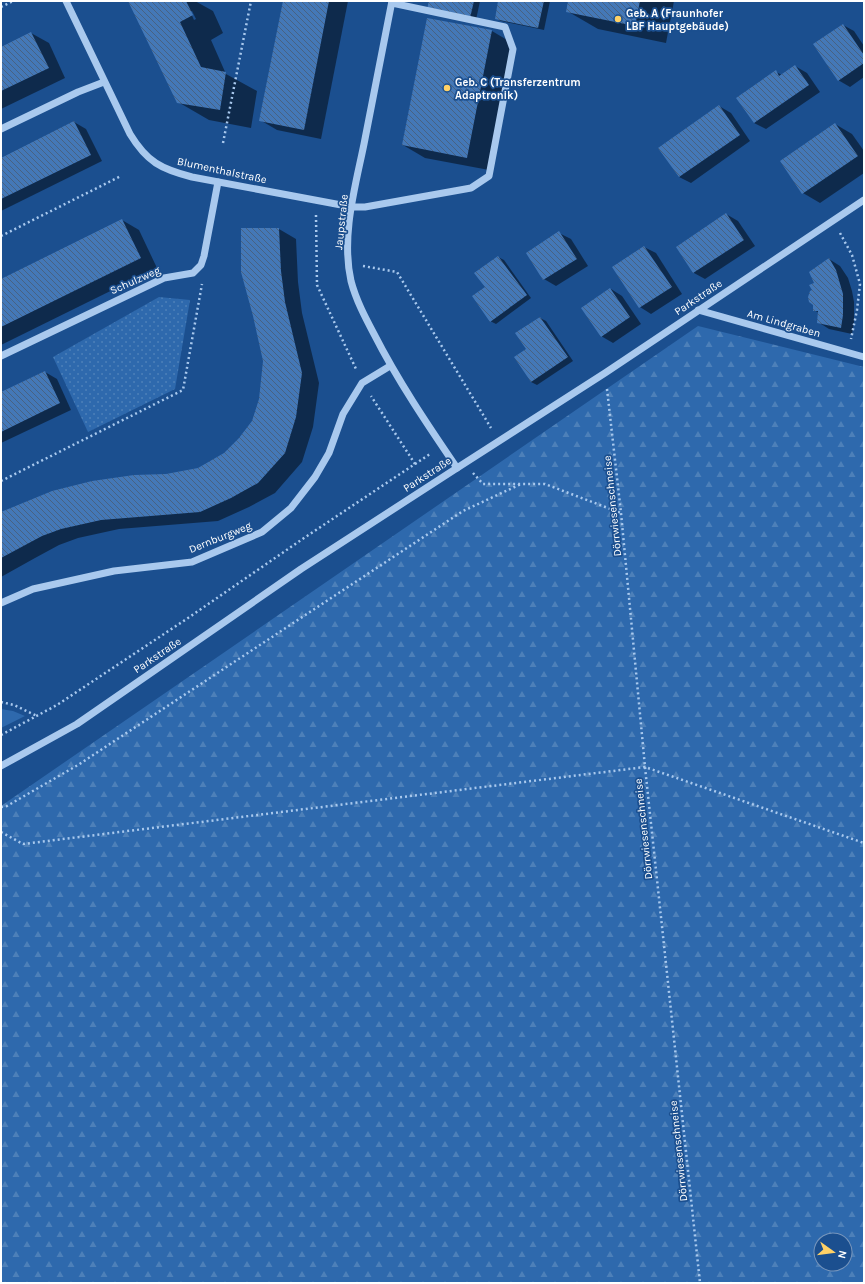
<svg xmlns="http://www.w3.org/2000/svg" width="865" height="1284" font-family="Karla,sans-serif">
<defs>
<pattern id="forest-firs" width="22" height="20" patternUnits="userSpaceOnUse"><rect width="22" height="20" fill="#2e69ad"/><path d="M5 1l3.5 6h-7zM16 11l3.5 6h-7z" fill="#4d80b9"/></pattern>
<pattern id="park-dots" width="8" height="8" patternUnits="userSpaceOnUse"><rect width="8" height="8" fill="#2e69ad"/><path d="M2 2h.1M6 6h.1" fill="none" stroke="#4d80b9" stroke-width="1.8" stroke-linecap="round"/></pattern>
<pattern id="building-back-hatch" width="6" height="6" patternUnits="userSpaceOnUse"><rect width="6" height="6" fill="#4478b7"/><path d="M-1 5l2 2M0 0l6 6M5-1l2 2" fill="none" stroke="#486282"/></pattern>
</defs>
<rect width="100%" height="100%" fill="#1b4f8f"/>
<path fill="url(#forest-firs)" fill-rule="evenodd" d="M 698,326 L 864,367 L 864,1283 L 1,1283 L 1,806 ZM 821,1240 L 845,1240 L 845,1264 L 821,1264 Z"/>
<polygon fill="url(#park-dots)" points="159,297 190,300 175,389 88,432 53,357"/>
<polygon fill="#2e69ad" points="1,709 13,711 25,716 1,728"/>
<g fill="#0007" fill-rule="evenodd">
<path d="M 129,1 L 195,1 L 213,11 L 223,33 L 211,40 L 226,74 L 257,91 L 251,128 L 209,120 L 178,102 ZM 190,11 L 192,11 L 196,19 L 194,20 Z"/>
<polygon points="284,1 348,1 321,139 277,130 260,120"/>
<polygon points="430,1 480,1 476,20"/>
<polygon points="499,1 550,1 544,30 501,21 496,18"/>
<polygon points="569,1 674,1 666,43 598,29 567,11"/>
<polygon points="843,25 854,31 864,46 864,77 850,87 838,80"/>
<polygon points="492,31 514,44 489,170 425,158 403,145"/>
<polygon points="31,33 49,43 65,78 1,109 1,48"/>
<polygon points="795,66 807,73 820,92 766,129 754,123 776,72 782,75"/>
<polygon points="719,106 731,113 750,141 691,183 679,177"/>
<polygon points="74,122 86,129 102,161 1,211 1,159"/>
<polygon points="835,124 852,134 864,151 864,173 820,203 803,193"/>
<polygon points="726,214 738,221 755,246 705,279 694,273 677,247"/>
<polygon points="122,220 139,230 157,268 1,345 1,280"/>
<polygon points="279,229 296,239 298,282 302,313 319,383 313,427 302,462 275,493 249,507 218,521 119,529 78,538 59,545 35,558 1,577 1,514 198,469 224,454 240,439 253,421 260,399"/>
<polygon points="559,233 571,239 588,266 556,286 544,279 527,253"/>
<polygon points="644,247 656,253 682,294 651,314 640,307 613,267"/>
<polygon points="498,257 504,260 531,298 496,324 490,321 486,287"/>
<polygon points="829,259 840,266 848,278 852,291 854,302 854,322 852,334 829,329 818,322 819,313 814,310 813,290 815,283"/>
<polygon points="611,289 622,296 641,324 613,343 601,336"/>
<polygon points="540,318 546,321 573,361 537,385 531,382 527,350"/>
<polygon points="45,372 57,379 71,410 1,443 1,393"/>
</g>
<g fill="url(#building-back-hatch)">
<polygon points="128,1 186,1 193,15 180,22 201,67 226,72 220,110 177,103"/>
<polygon points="283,1 329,1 304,130 259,121"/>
<polygon points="429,1 474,1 470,18 427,9"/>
<polygon points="498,1 544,1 538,28 495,19"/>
<polygon points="568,1 640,1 635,26 566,12"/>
<polygon points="427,18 492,30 467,158 402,145"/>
<polygon points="843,24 864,55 864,63 838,81 813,44"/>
<polygon points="31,32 49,68 1,91 1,47"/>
<polygon points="795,65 809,85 754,123 736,98 776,70 779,76"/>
<polygon points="719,105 740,135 679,177 658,148"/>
<polygon points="74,121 91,155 1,199 1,158"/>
<polygon points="835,123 858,156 802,194 780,161"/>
<polygon points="726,213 744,240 693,273 676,247"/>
<polygon points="122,219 141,258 1,327 1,279"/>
<polygon points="241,228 279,228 281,271 285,302 302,373 296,417 285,453 258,483 231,498 200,512 101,520 61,529 42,536 1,558 1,512 52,491 92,481 134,475 166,474 198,468 224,453 239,438 252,421 259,399 263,361 253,316 241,272"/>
<polygon points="559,231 577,259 543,280 526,253"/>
<polygon points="644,246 672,287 639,308 612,267"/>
<polygon points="498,256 527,295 490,322 472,296 485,287 474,273"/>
<polygon points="829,258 836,270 843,294 843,315 841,328 817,323 818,311 813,311 813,305 809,302 808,297 810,291 812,290 809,285 814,283 809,272"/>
<polygon points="610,288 630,317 601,337 581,308"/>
<polygon points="540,317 568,357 531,382 514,357 526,349 515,333"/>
<polygon points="45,371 60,403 1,432 1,392"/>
</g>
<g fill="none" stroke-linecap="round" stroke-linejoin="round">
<g stroke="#a9c9ee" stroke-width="2.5" stroke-dasharray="2 3" stroke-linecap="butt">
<polyline points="1,7 13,1"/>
<polyline points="223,143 251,1"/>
<polyline points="316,215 317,285 356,369"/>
<polyline points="840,233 852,255 860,284 857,310 851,339"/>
<polyline points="1,236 121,176"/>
<polyline points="363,266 397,272 491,428"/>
<polyline points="607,389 621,513 645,767 700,1283"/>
<polyline points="415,464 430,454"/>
<polyline points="473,473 483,484 545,484 621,513"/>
<polyline points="1,481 183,390 202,284"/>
<polyline points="1,702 14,705 37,716"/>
<polyline points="1,735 57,705 188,618 304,538 415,464 371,396"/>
<polyline points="1,807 7,806 78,765 463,511 521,484"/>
<polyline points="1,832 23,844 645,767 864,843"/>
</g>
<g stroke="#a9c9ee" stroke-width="7">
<path d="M 66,1 L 130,134 C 147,162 161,169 192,177 L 352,207 L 365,207 L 471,188 L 489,176 L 513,49 L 505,27 L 392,3"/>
<path d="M 392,1 C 383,49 373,96 364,144 C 355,188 341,236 351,281 C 356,300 365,317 374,334 C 398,381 427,424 457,468"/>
<polyline points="1,129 78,92 104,82"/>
<polyline points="698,310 864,357"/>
<polyline points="1,356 164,278 193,273 201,265 204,256 218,182"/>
<polyline points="1,603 33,589 114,571 192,562 262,532 291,508 315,477 329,453 343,414 362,383 390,366"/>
<polyline points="1,766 77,724 301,569 457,468 605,373 864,200"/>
</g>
</g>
<g fill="#ffd166" stroke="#1b4f8f" stroke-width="1.5">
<circle cx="618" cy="19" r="4"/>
<circle cx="447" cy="88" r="4"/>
</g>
<g text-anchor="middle" stroke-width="3.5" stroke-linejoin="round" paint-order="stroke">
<g font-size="11" font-weight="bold" fill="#fff" stroke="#1b4f8f" text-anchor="start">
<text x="626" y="17">Geb. A (Fraunhofer<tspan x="626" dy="13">LBF Hauptgebäude)</tspan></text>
<text x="455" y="86">Geb. C (Transferzentrum<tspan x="455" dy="13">Adaptronik)</tspan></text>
</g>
<g font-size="11" fill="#fff" stroke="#1b4f8f">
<text transform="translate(222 170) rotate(12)" y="4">Blumenthalstraße</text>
<text transform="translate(341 222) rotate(-84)" y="4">Jaupstraße</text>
<text transform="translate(135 280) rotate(-24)" y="4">Schulzweg</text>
<text transform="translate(698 297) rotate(-34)" y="4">Parkstraße</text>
<text transform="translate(784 323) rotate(16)" y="4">Am Lindgraben</text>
<text transform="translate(427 474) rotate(-33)" y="4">Parkstraße</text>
<text transform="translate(612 506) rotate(-96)" y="4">Dörrwiesenschneise</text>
<text transform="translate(220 537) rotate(-22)" y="4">Dernburgweg</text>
<text transform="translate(157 655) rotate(-34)" y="4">Parkstraße</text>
<text transform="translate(643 829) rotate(-96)" y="4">Dörrwiesenschneise</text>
<text transform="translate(678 1151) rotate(-96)" y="4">Dörrwiesenschneise</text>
</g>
</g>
<rect width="865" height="1284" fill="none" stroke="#ffffff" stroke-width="4"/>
<g transform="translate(833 1252) rotate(104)"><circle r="19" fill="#1b4f8f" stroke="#7695bc"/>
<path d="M0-3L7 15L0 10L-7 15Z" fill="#ffd166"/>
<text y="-6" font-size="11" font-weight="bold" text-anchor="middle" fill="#ffffff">N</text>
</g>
</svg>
